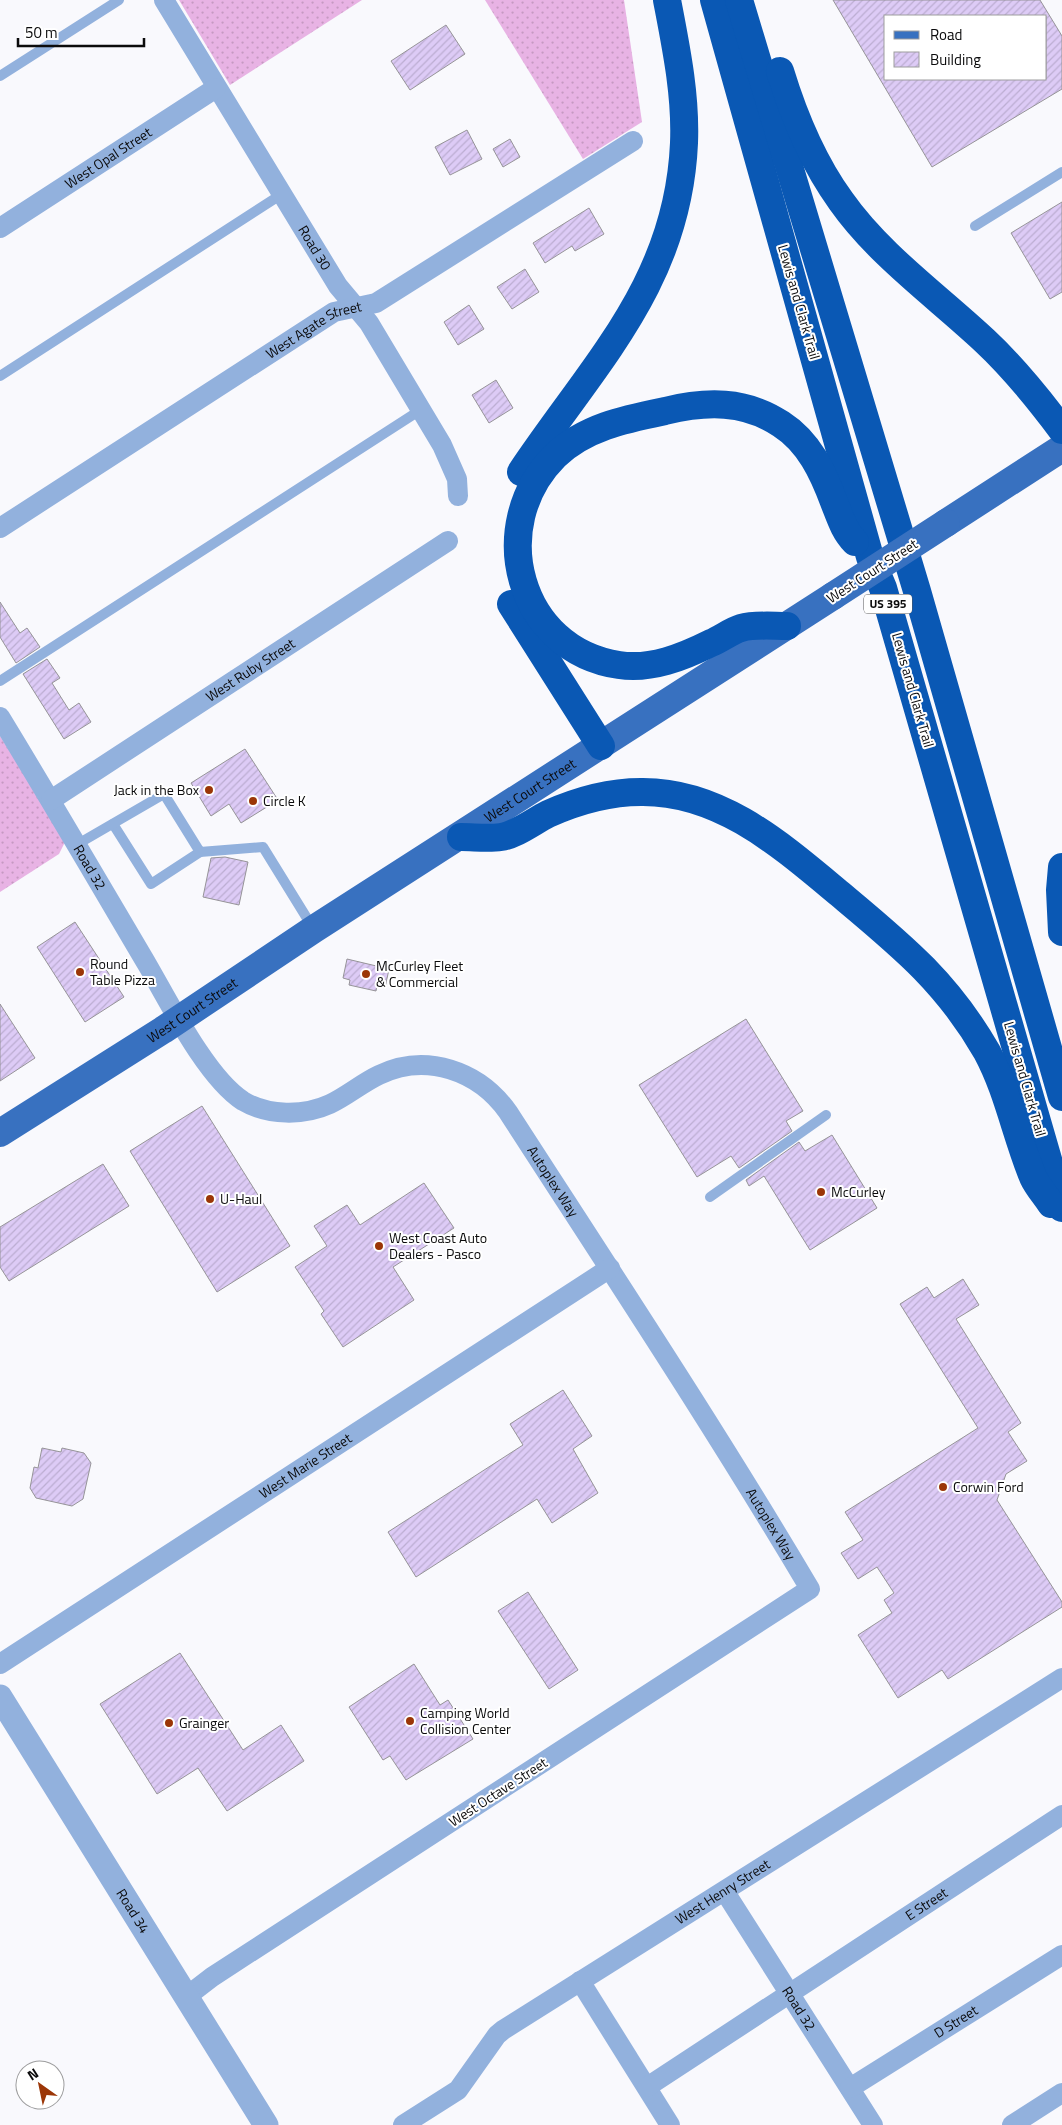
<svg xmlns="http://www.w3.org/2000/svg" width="1062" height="2125" font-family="'Titillium Web',sans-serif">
<defs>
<pattern id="grass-dots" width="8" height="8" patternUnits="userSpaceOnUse" patternTransform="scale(1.25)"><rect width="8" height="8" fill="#e8b3e4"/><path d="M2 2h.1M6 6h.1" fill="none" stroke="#c699c2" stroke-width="1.8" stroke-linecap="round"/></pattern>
<pattern id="building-hatch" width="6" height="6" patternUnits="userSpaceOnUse" patternTransform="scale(1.25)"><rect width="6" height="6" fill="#ddcbf6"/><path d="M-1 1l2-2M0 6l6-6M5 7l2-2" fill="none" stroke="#bcadd2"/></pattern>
</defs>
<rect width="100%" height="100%" fill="#f9f9fd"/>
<g fill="url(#grass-dots)">
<polygon points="179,0 362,0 230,85"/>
<polygon points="485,0 624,0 642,122 583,159"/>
<polygon points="0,736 66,840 59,854 0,892"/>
</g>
<g fill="url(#building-hatch)" stroke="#969498" fill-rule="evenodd">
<path d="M 833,0 L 1040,0 L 1062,36 L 1062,89 L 932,167 ZM 886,16 L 1046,16 L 1046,79 L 886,79 Z"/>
<polygon points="446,25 465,54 410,90 391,61"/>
<polygon points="467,130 482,159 450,175 435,147"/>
<polygon points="510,139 520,157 503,167 493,149"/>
<polygon points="1062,202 1062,292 1050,299 1011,233"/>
<polygon points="589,208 604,234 575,251 572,246 545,263 533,243"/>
<polygon points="525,269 539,292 512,309 497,287"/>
<polygon points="469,305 484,329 458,345 444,322"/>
<polygon points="496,380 513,408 489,423 472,395"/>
<polygon points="0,602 20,633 27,628 40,647 16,663 0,637"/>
<polygon points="47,659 60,678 52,683 69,710 79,703 91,722 64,739 23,674"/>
<polygon points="245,749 278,800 241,823 229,804 211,816 191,783"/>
<polygon points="225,857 248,862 239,905 203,897 211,858"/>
<polygon points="75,922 124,997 85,1022 37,947"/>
<polygon points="347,959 389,969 385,988 377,986 376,991 349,985 350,980 343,978"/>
<polygon points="0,1004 35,1058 0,1081"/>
<polygon points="746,1019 803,1111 786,1121 792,1131 739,1168 731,1156 697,1177 639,1085"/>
<polygon points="202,1106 290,1246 217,1292 130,1151"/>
<polygon points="832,1135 877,1208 810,1250 764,1176 749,1186 746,1180 799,1142 805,1151"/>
<polygon points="103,1164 129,1206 9,1281 0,1267 0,1227"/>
<polygon points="424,1183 454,1228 393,1267 414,1300 343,1347 321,1314 324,1311 295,1267 327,1246 314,1226 347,1205 360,1225"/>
<polygon points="963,1279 979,1305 956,1319 1021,1423 1008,1432 1027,1461 1006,1474 997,1500 1062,1602 1062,1607 948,1679 942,1670 898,1698 858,1635 892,1613 884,1600 894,1593 877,1567 858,1579 841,1553 863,1540 845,1512 978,1428 900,1304 927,1287 934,1298"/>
<polygon points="563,1390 592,1436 573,1449 598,1493 552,1523 537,1499 416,1577 388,1532 523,1445 510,1424"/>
<polygon points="42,1448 61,1452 62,1448 84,1453 91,1463 83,1499 72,1506 36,1498 30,1488 34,1467 38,1468"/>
<polygon points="528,1592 578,1670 549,1689 498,1611"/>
<polygon points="180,1653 243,1750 281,1725 304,1761 227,1811 198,1768 157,1794 100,1704"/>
<polygon points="414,1664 440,1705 448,1700 473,1739 406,1780 390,1756 383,1760 349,1707"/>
</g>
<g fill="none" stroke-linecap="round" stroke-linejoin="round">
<g stroke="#92b1dd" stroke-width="10">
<polyline points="0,76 119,0"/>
<polyline points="975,226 1062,172"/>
<polyline points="0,376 282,194"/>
<polyline points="0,681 422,409"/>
<polyline points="113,824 151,884 200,852"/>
<polyline points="76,845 164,794 200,852 263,847 313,928"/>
<polyline points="710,1197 826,1115"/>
</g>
<g stroke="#92b1dd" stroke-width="20">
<path id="s1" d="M 164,0 L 338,286 L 369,323 L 442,445 L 457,479 L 458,496"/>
<path id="s2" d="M 0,228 L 216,88"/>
<path id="s3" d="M 0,528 L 334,312 L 376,303 L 633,141"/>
<path id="s4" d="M 0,717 C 50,799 99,883 148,966 C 170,1004 207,1078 243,1101 C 268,1116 304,1116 330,1104 C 347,1096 362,1083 379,1075 C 426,1052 479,1071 508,1112 C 610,1270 714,1427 810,1589 L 212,1977 L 186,1997"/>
<path id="s5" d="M 51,800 L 448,541"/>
<path id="s6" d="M 0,1664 L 610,1268"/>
<path id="s7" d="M 725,1892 L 873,2125"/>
<polyline points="580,1981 670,2125"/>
<path id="s8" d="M 647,2087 L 1062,1815"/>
<path id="s9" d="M 850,2088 L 1062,1955"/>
<path id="s10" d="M 403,2125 L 458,2090 L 497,2035 L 503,2030 L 1062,1678"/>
<polyline points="1012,2125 1062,2093"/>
</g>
<path stroke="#92b1dd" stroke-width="25" id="s11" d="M 0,1697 L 266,2125"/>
<g stroke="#3871c0" stroke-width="28">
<polyline points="946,523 1062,448"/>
<path id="s12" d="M 0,1133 L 163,1030 L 314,929 L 833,596"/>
</g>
<g stroke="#0a58b4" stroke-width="28">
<polyline points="714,0 870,557 883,588 1062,1208"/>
<polyline points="739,0 917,591 1062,1097"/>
<path d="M 780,71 C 794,117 812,161 841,201 C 879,255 937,296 985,341 C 1014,368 1038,398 1062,430"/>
<path d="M 521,472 C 594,363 678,283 684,143 C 686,95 676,47 667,0"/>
<polyline points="511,604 601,746"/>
<path d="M 787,626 C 773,626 755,624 741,628 C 731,631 721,639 711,643 C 683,657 651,670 619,665 C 518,650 485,526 555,456 C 585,427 626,419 665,411 C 706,401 745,400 781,424 C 809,442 823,472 834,502 C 840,517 844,531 855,542"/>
<path d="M 461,837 C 474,837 488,839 501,837 C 516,835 534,821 548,814 C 577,801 609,792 641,792 C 721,791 782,846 840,894 C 901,945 947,982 987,1052 C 1008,1091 1016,1136 1033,1177 C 1037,1186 1045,1195 1051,1204"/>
<polyline points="1062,867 1060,890 1062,932"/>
</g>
<polyline stroke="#3871c0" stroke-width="28" points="833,596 946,523"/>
</g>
<g fill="#9b3607" stroke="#fff" stroke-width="2">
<circle cx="209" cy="790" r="5"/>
<circle cx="253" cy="801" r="5"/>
<circle cx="80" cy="972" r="5"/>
<circle cx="366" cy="974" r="5"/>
<circle cx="821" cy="1192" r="5"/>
<circle cx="210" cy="1199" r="5"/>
<circle cx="379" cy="1246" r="5"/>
<circle cx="943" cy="1487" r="5"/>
<circle cx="410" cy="1721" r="5"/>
<circle cx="169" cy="1723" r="5"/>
</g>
<g text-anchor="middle" stroke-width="4" stroke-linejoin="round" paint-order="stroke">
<rect fill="#fff" stroke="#545455" stroke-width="1" x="864" y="594.5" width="48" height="19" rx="4"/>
<g font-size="12" font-weight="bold" fill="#0b0b0c">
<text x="888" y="608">US 395</text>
</g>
<g font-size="14" fill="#0b0b0c" stroke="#fff">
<text dy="5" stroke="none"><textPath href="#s2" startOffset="129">West Opal Street</textPath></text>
<text dy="5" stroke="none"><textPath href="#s1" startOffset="290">Road 30</textPath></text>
<text transform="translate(799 302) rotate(74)" y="5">Lewis and Clark Trail</text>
<text dy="5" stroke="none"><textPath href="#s3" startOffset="372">West Agate Street</textPath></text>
<text transform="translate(872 571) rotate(-33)" y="5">West Court Street</text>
<text dy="5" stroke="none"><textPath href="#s5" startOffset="238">West Ruby Street</textPath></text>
<text transform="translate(913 690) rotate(74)" y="5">Lewis and Clark Trail</text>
<text dy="5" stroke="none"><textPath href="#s12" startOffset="631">West Court Street</textPath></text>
<text dy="5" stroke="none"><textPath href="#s4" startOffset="175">Road 32</textPath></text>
<text dy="5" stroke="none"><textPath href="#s12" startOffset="228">West Court Street</textPath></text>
<text transform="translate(1025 1079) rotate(74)" y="5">Lewis and Clark Trail</text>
<text dy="5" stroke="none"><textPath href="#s4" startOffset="832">Autoplex Way</textPath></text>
<text dy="5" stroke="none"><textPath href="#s6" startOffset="364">West Marie Street</textPath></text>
<text dy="5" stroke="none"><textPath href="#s4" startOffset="1238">Autoplex Way</textPath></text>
<text transform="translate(498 1792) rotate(-33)" y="5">West Octave Street</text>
<text dy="5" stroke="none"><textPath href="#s10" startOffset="400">West Henry Street</textPath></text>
<text dy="5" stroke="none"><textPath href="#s8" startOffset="334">E Street</textPath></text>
<text dy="5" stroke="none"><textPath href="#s11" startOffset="252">Road 34</textPath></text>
<text dy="5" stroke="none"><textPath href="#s7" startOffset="138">Road 32</textPath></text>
<text dy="5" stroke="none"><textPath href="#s9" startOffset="125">D Street</textPath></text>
</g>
<g font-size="14" fill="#0b0b0c" stroke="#fff" text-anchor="start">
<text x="199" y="795" text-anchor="end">Jack in the Box</text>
<text x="263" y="806">Circle K</text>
<text x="90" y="969">Round<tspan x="90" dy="16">Table Pizza</tspan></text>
<text x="376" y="971">McCurley Fleet<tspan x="376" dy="16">&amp; Commercial</tspan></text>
<text x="831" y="1197">McCurley</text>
<text x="220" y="1204">U-Haul</text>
<text x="389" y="1243">West Coast Auto<tspan x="389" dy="16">Dealers - Pasco</tspan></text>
<text x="953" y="1492">Corwin Ford</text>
<text x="420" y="1718">Camping World<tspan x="420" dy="16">Collision Center</tspan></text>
<text x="179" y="1728">Grainger</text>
</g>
</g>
<rect x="884" y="15" width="162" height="65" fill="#ffffff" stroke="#9d9d9e"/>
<rect x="894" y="31" width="25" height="8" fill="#3871c0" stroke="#9d9d9e"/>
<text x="930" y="40" font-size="15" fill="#0b0b0c">Road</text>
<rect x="894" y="52" width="25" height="15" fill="url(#building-hatch)" stroke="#9d9d9e"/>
<text x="930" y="65" font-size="15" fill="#0b0b0c">Building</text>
<g transform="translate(40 2085) rotate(327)"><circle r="24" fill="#ffffff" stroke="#9d9d9e"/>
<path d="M0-4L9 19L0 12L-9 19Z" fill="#9b3607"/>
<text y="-8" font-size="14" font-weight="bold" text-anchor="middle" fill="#0b0b0c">N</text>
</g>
<path d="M18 38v8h126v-8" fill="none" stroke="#0b0b0c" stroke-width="2.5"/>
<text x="25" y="38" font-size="15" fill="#0b0b0c" stroke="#ffffff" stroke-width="4" paint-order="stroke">50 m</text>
</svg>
